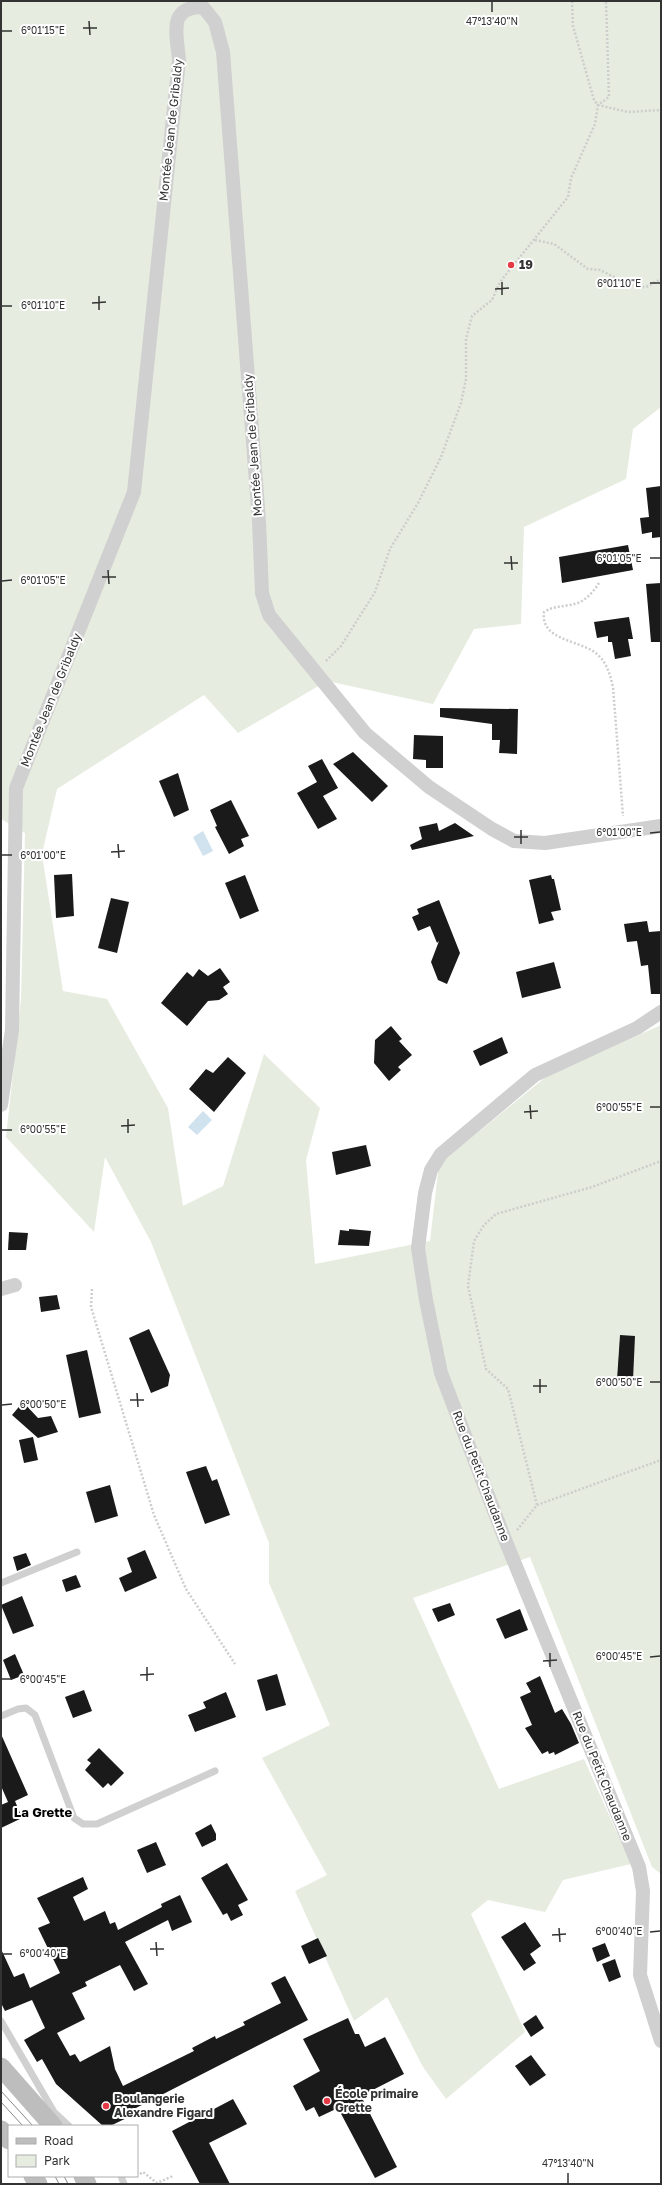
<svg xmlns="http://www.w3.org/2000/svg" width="662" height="2185" font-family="'Golos Text',sans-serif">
<rect width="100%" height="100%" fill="#fff"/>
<polygon fill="#e6ecdf" points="1,1 661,1 661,407 633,429 626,479 524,527 521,624 474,629 433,704 327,681 238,733 204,695 57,789 42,854 63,991 107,999 168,1108 183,1206 223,1186 264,1054 320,1108 306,1160 315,1264 430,1241 439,1164 547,1076 661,1025 661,1874 652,1867 530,1557 413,1598 499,1789 584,1759 631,1864 563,1880 545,1912 488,1900 471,1914 525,2032 446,2099 423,2067 387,1997 354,2021 295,1891 327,1875 262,1758 330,1725 269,1583 269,1543 151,1242 105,1157 94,1232 6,1137 21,999 25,833 1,819"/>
<g fill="#cfe2ee">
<polygon points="203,831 213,851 203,856 193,837"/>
<polygon points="203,1111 212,1120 197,1135 188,1127"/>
</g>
<g fill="#1a1a1a">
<polygon points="661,486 661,537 652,538 652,532 642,534 640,518 649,517 646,488"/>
<polygon points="628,545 633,570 562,583 559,557"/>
<polygon points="661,583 661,642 651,642 646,584"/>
<polygon points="629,617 633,639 628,639 631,656 615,659 612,642 608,642 608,636 597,638 594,622"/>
<polygon points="440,708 518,709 517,754 499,753 500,740 492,740 492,724 440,717"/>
<polygon points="414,735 443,736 443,768 426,768 426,760 413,759"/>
<polygon points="353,752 388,786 372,802 333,764"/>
<polygon points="322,759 338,788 323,796 337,819 318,829 297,793 317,782 308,766"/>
<polygon points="178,773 189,810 174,817 159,781"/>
<polygon points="231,800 249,836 241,839 244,846 229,854 215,827 217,826 210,810"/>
<polygon points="437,823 439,831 455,823 474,836 412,850 410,845 422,839 419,827"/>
<polygon points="72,874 74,916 56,918 54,875"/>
<polygon points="245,875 259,911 240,919 225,883"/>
<polygon points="551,875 552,879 554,879 561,910 551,912 554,920 539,924 529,880"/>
<polygon points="111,898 129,902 117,953 98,948"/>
<polygon points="439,900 460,953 447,984 438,980 431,962 439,941 437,943 430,926 418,931 412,917 419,914 417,909"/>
<polygon points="647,921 649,932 661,931 661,994 651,994 648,965 641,966 637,941 627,942 624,924"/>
<polygon points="554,962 561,988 522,998 516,972"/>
<polygon points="220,968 230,982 223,987 228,994 219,1000 208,1001 187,1026 161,1003 187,972 193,977 199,969 208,976"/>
<polygon points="391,1026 402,1039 399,1041 412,1055 398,1067 401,1070 389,1081 374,1063 375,1040"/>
<polygon points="502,1037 508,1053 480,1066 473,1051"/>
<polygon points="228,1057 246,1073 214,1112 189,1089 206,1069 213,1073"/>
<polygon points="366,1145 371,1166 336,1175 332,1152"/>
<polygon points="349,1229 371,1231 369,1246 338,1245 340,1230 349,1231"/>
<polygon points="9,1232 28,1233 26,1250 8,1250"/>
<polygon points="57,1295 60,1309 41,1312 39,1297"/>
<polygon points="149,1329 170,1375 168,1386 151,1393 129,1338"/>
<polygon points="620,1335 635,1336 633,1380 617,1380"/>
<polygon points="87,1350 101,1413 79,1418 66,1355"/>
<polygon points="23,1402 38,1418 51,1416 58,1432 38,1438 12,1415"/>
<polygon points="33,1437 38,1460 24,1463 19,1440"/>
<polygon points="206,1466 212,1481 217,1479 230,1515 205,1524 186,1472"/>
<polygon points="110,1485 118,1516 95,1523 86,1492"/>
<polygon points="145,1550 157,1578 125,1592 119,1578 132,1572 127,1558"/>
<polygon points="26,1553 31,1565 17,1571 13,1557"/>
<polygon points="76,1575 81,1587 66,1592 62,1580"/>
<polygon points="22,1596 34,1626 13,1634 1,1605"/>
<polygon points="450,1603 455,1615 438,1622 432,1609"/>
<polygon points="520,1609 528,1630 505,1639 496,1619"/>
<polygon points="15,1654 24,1675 11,1680 3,1660"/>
<polygon points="277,1674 286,1705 266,1711 257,1680"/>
<polygon points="540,1676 555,1713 562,1709 571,1724 579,1743 555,1755 554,1752 549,1754 548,1751 542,1754 525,1728 532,1725 520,1697 531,1692 526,1683"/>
<polygon points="84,1690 92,1711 73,1718 65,1697"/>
<polygon points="226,1692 236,1717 195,1732 188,1715 206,1708 203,1702"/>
<polygon points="1,1734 28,1795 15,1801 22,1818 1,1828 1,1805 8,1802 1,1786"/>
<polygon points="99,1748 124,1773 111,1786 108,1783 103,1788 85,1770 91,1763 87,1760"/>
<polygon points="211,1824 216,1834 216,1840 202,1847 195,1833"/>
<polygon points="156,1842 166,1865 147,1873 137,1850"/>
<polygon points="227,1863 248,1900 238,1905 243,1915 231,1921 227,1913 223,1915 201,1878"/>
<polygon points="83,1877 88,1889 73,1897 84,1921 105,1911 110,1924 115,1922 118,1930 162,1907 161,1904 180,1895 192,1922 172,1931 168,1920 125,1942 148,1984 134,1991 120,1965 85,1982 87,1986 72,1993 85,2019 57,2033 70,2056 75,2054 80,2062 110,2046 115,2069 123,2086 194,2051 192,2048 215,2036 216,2039 245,2025 243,2022 281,2003 271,1983 285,1976 308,2020 134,2109 131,2112 133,2115 110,2126 103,2126 56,2084 42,2059 37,2062 24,2040 45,2028 32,2000 5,2011 1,2003 1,1949 14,1977 24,1973 30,1988 60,1973 38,1928 50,1923 37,1898"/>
<polygon points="525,1922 541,1946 530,1954 536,1963 524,1971 501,1937"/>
<polygon points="318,1938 327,1956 309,1964 301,1946"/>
<polygon points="605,1943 610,1956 597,1962 592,1948"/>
<polygon points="615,1959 621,1977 609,1982 602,1964"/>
<polygon points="536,2015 544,2028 531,2037 523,2024"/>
<polygon points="348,2018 355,2034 359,2034 365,2047 385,2037 404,2074 361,2096 397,2167 375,2178 338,2108 319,2117 314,2107 306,2111 293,2086 320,2071 303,2039"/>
<polygon points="531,2055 546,2075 530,2086 515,2066"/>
<polygon points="233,2099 247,2124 209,2143 230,2184 200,2184 172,2131"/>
</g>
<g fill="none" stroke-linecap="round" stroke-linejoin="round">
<g stroke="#cdcdcd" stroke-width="2.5" stroke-dasharray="2 2" stroke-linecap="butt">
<polyline points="572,1 573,26 594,100 598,105 628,112 661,110"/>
<polyline points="535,240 554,244 588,269 600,270 634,287 646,287 661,279"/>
<path d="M 599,583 C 594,591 587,599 578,603 C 566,607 555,605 544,612 C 540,641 581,640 597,654 C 607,663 610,674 613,687 L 623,816"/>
<polyline points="326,661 341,646 375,592 390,549 418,503 441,457 461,403 466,379 466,339 472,316 492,300 500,282 568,197 571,178 595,124 598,105 609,97 606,1"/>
<polyline points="92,1289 91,1307 154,1515 186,1589 235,1664"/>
<polyline points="537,1505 508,1389 486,1369 468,1286 474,1241 484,1225 496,1214 592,1187 661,1161"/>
<polyline points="517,1530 537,1505 661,1460"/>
<polyline points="140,2174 143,2172 157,2183 173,2176"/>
</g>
<g stroke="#d0d0d0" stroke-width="7">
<polyline points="1,1583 77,1552"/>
<polyline points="1,1716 18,1709 26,1708 35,1715 74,1818 83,1824 97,1824 215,1771"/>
<polyline points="1,2021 54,2112 69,2126"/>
<polyline points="121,2176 124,2184"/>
</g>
<g stroke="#d0d0d0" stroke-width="14">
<polyline points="661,1012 637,1028 535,1075 441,1154 431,1170 425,1193 418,1248 426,1300 441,1373 506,1542 639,1867 643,1891 640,1975 661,2041"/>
<path d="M 1,1105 L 12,1030 L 16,788 L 134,492 L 179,60 C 177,34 167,7 203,7 L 215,22 L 223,52 L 259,521 L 262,593 L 269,615 L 365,733 L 429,787 L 492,829 L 514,841 L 545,843 L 661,826"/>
<polyline points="1,1289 15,1285"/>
</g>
<g stroke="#bdbdbd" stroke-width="19">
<polyline points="1,2067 53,2126"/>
<polyline points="1,2130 9,2140"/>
<polyline points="33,2176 38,2184"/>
<polyline points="83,2176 87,2184"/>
</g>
<g stroke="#888" stroke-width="1">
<polyline points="1,2091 33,2126"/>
<polyline points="1,2102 23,2126"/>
<polyline points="55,2176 59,2184"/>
<polyline points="64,2176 68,2184"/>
</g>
</g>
<path fill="none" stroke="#333" stroke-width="1.5" d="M 492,2 L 492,12M 89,21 L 90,35M 83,28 L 97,28M 2,31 L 12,31M 502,282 L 502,295M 650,283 L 660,283M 495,289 L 509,288M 99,296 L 99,310M 92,303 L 106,302M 2,306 L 12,306M 511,556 L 512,570M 650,558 L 660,558M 504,563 L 518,563M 108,570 L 109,584M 102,577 L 116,577M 2,581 L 12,580M 521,830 L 521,844M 650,833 L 660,832M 514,837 L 528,837M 118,844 L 119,858M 111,852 L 125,851M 2,855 L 12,855M 530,1105 L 531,1119M 650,1107 L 660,1107M 524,1112 L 538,1111M 128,1119 L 128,1133M 121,1126 L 135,1125M 2,1130 L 12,1130M 540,1379 L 540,1393M 650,1382 L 660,1382M 533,1386 L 547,1386M 137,1393 L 138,1407M 130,1400 L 144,1400M 2,1405 L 12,1404M 550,1653 L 550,1667M 650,1657 L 660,1656M 543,1661 L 557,1660M 147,1667 L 147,1681M 140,1675 L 154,1674M 2,1679 L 12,1679M 559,1928 L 560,1942M 650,1932 L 660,1931M 552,1935 L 566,1934M 156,1942 L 157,1956M 150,1949 L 164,1949M 2,1954 L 12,1954M 568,2173 L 568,2183"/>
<g fill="#e63946" stroke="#fff" stroke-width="1.5">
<circle cx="511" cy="265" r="4"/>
<circle cx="327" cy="2101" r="4"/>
<circle cx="106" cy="2106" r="4"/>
</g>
<g text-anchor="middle" stroke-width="4" stroke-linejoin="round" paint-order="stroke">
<g font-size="12" fill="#333" stroke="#fff">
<text transform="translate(171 130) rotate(-84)" y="4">Montée Jean de Gribaldy</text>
<text transform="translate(253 445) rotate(-94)" y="4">Montée Jean de Gribaldy</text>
<text transform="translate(51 700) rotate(-68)" y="4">Montée Jean de Gribaldy</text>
<text transform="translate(481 1476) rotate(69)" y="4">Rue du Petit Chaudanne</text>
<text transform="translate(602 1776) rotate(68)" y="4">Rue du Petit Chaudanne</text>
</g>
<g font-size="12" font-weight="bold" fill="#333" stroke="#fff" text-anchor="start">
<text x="519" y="269">19</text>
<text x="335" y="2098">École primaire<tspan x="335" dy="14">Grette</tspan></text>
<text x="114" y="2103">Boulangerie<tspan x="114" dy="14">Alexandre Figard</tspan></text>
</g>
<g font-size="13" font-weight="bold" fill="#000" stroke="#fff">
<text x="43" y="1817">La Grette</text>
</g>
</g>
<g font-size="10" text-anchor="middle" fill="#333" stroke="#fff" stroke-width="4" stroke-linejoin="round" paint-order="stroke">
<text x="492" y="25">47°13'40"N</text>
<text x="43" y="34">6°01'15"E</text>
<text x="619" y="287">6°01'10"E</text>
<text x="43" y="309">6°01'10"E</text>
<text x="619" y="562">6°01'05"E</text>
<text x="43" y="584">6°01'05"E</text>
<text x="619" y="836">6°01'00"E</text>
<text x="43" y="859">6°01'00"E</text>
<text x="619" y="1111">6°00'55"E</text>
<text x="43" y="1133">6°00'55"E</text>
<text x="619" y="1386">6°00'50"E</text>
<text x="43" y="1408">6°00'50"E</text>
<text x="619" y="1660">6°00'45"E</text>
<text x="43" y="1683">6°00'45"E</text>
<text x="619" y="1935">6°00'40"E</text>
<text x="43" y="1957">6°00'40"E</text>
<text x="568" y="2167">47°13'40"N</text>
</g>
<rect width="662" height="2185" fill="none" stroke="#333333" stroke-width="4"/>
<rect x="8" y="2125" width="130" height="52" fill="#ffffff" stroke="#adadad"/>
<rect x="16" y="2138" width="20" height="6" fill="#bdbdbd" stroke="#adadad"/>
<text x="44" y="2145" font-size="12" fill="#333333">Road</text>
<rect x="16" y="2155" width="20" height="12" fill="#e6ecdf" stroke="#adadad"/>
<text x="44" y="2165" font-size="12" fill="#333333">Park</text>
</svg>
